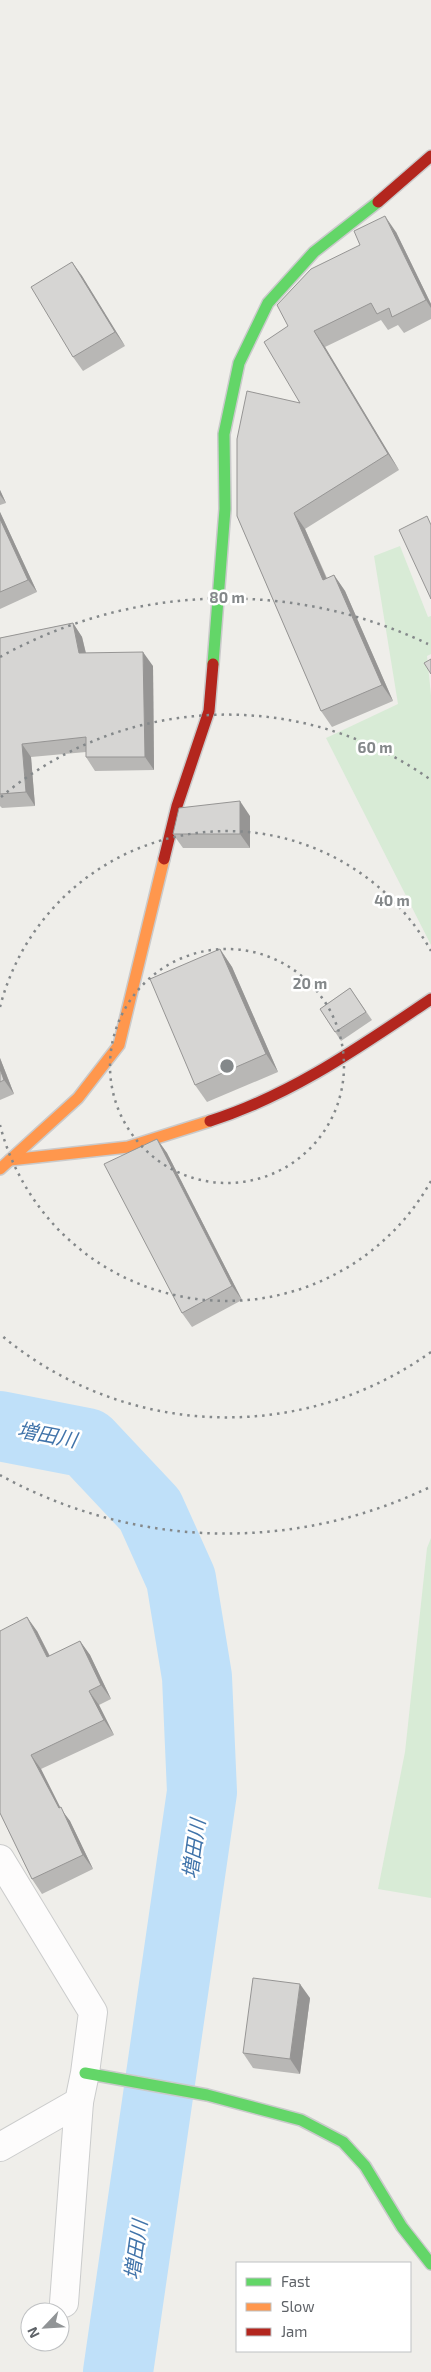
<svg xmlns="http://www.w3.org/2000/svg" width="431" height="2372" font-family="'Exo 2','Noto Sans JP',sans-serif">
<rect width="100%" height="100%" fill="#efeeea"/>
<g fill="#d8ebd6">
<polygon points="400,546 428,617 431,616 431,654 427,656 431,695 431,945 326,738 398,704 374,556"/>
<polygon points="431,1538 431,1898 378,1889 405,1752 427,1548"/>
</g>
<g fill="none" stroke-linecap="round" stroke-linejoin="round">
<polyline stroke="#bfe0f9" stroke-width="70" points="0,1426 87,1443 150,1510 181,1579 197,1677 202,1792 118,2372"/>
<defs>
<g id="street">
<polyline points="0,1859 93,2012 85,2073 79,2102 0,2147"/>
<polyline points="64,2303 79,2102"/>
</g>
<g id="fast">
<polyline points="213,664 225,509 224,434 239,363 268,303 314,252 378,202"/>
<polyline points="85,2073 207,2095 301,2120 343,2142 365,2166 402,2227 431,2264"/>
</g>
<g id="slow">
<polyline points="10,1160 128,1147 210,1121"/>
<polyline points="0,1169 78,1098 119,1045 164,859"/>
</g>
<g id="jam">
<polyline points="378,202 431,156"/>
<polyline points="164,859 177,806 209,711 213,664"/>
<path d="M 210,1121 C 292,1095 361,1046 431,999"/>
</g>
</defs>
<use href="#street" stroke="#cbcccc" stroke-width="30"/>
<use href="#fast" stroke="#cacacb" stroke-width="14"/>
<use href="#slow" stroke="#cacacb" stroke-width="14"/>
<use href="#jam" stroke="#cacacb" stroke-width="14"/>
<use href="#street" stroke="#fdfcfc" stroke-width="28"/>
<use href="#fast" stroke="#63d668" stroke-width="11"/>
<use href="#slow" stroke="#ff974d" stroke-width="11"/>
<use href="#jam" stroke="#b3261e" stroke-width="11"/>
</g>
<g fill="#b8b7b5">
<polygon points="396,232 431,304 431,319 404,333 398,325 388,330 381,320 325,347 399,470 305,529 327,578 334,575 345,591 393,701 332,727 321,711 237,516 300,403 288,326"/>
<polygon points="72,262 82,276 125,346 83,371 73,357"/>
<polygon points="0,490 6,503 0,505"/>
<polygon points="0,512 37,592 0,609"/>
<polygon points="73,623 82,637 86,653 153,666 154,770 95,771 86,757 86,752 31,757 35,806 2,808 0,806 0,638"/>
<polygon points="250,816 250,848 183,848 173,834"/>
<polygon points="220,949 232,967 278,1072 207,1102 195,1085"/>
<polygon points="350,988 372,1020 341,1041 320,1009"/>
<polygon points="0,1058 14,1094 0,1100"/>
<polygon points="157,1139 167,1153 242,1300 192,1327 182,1313"/>
<polygon points="37,1631 50,1656 80,1641 90,1655 111,1699 99,1705 114,1735 41,1769 61,1809 70,1821 93,1869 42,1894 32,1879 0,1813"/>
<polygon points="310,1998 300,2074 253,2068 243,2053"/>
</g>
<g fill="#969594">
<polygon points="385,216 396,232 431,304 431,308 426,300"/>
<polygon points="72,262 82,276 125,346 115,332"/>
<polygon points="314,331 325,347 399,470 388,454"/>
<polygon points="0,490 6,503 0,495"/>
<polygon points="0,512 37,592 28,580 0,519"/>
<polygon points="294,513 305,529 334,596 323,580"/>
<polygon points="334,575 345,591 393,701 382,685"/>
<polygon points="73,623 82,637 89,667 79,653"/>
<polygon points="143,652 153,666 154,770 145,757"/>
<polygon points="22,744 31,757 35,806 26,792"/>
<polygon points="240,801 250,816 250,848 240,834"/>
<polygon points="220,949 232,967 278,1072 266,1054"/>
<polygon points="0,1058 14,1094 4,1080 0,1069"/>
<polygon points="157,1139 167,1153 242,1300 232,1286"/>
<polygon points="27,1617 37,1631 57,1671 47,1657"/>
<polygon points="80,1641 90,1655 111,1699 101,1685"/>
<polygon points="89,1691 99,1705 114,1735 104,1720"/>
<polygon points="31,1755 41,1769 61,1809 70,1821 93,1869 83,1855"/>
<polygon points="300,1984 310,1998 300,2074 290,2059"/>
</g>
<g fill="#d6d5d3" stroke="#969594">
<polygon points="385,216 426,300 392,317 389,308 377,314 371,303 314,331 388,454 294,513 323,580 334,575 382,685 321,711 237,516 237,439 247,391 300,403 264,342 288,326 277,305 311,269 360,245 354,231"/>
<polygon points="72,262 115,332 73,357 31,287"/>
<polygon points="427,516 431,525 431,599 399,530"/>
<polygon points="0,519 28,580 0,592"/>
<polygon points="73,623 79,653 143,652 145,757 86,757 86,737 22,744 26,792 0,794 0,638"/>
<polygon points="431,659 431,674 424,663"/>
<polygon points="240,801 240,834 173,834 179,808"/>
<polygon points="220,949 266,1054 195,1085 150,979"/>
<polygon points="350,988 366,1012 335,1032 320,1009"/>
<polygon points="0,1069 4,1080 0,1082"/>
<polygon points="157,1139 232,1286 182,1313 104,1164"/>
<polygon points="27,1617 47,1657 80,1641 101,1685 89,1691 104,1720 31,1755 59,1808 61,1807 83,1855 32,1879 0,1813 0,1631"/>
<polygon points="253,1978 300,1984 290,2059 243,2053"/>
</g>
<g fill="none" stroke="#84888a" stroke-width="2.5" stroke-dasharray="2.5 5">
<circle cx="227" cy="1066" r="117"/>
<path d="M431 1181A234 234 0 0 1 0 1125M0 1007A234 234 0 0 1 431 951"/>
<path d="M431 1352A351 351 0 0 1 1 1335M1 797A351 351 0 0 1 431 780"/>
<path d="M428 1488A468 468 0 0 1 0 1475M0 657A468 468 0 0 1 428 644"/>
</g>
<g text-anchor="middle" stroke-width="5" stroke-linejoin="round" paint-order="stroke">
<g font-size="20" font-style="italic" fill="#4174aa" stroke="#fff">
<text transform="translate(47 1435) rotate(11)" y="7">増田川</text>
<text transform="translate(194 1849) rotate(-82)" y="7">増田川</text>
<text transform="translate(136 2250) rotate(-82)" y="7">増田川</text>
</g>
</g>
<circle cx="227" cy="1066" r="8" fill="#84888a" stroke="#fff" stroke-width="2.5"/>
<g font-size="15" text-anchor="middle" font-weight="bold" fill="#84888a" stroke="#fff" stroke-width="5" stroke-linejoin="round" paint-order="stroke">
<text x="227" y="603">80 m</text>
<text x="375" y="753">60 m</text>
<text x="392" y="906">40 m</text>
<text x="310" y="989">20 m</text>
</g>
<rect x="236" y="2262" width="175" height="90" fill="#ffffff" stroke="#bfc1c3"/>
<rect x="246" y="2278" width="25" height="8" fill="#63d668" stroke="#bfc1c3"/>
<text x="281" y="2287" font-size="15" fill="#5f6368">Fast</text>
<rect x="246" y="2303" width="25" height="8" fill="#ff974d" stroke="#bfc1c3"/>
<text x="281" y="2312" font-size="15" fill="#5f6368">Slow</text>
<rect x="246" y="2328" width="25" height="8" fill="#b3261e" stroke="#bfc1c3"/>
<text x="281" y="2337" font-size="15" fill="#5f6368">Jam</text>
<g transform="translate(45 2327) rotate(245)"><circle r="24" fill="#ffffff" stroke="#bfc1c3"/>
<path d="M0-4L9 19L0 12L-9 19Z" fill="#919496"/>
<text y="-8" font-size="14" font-weight="bold" text-anchor="middle" fill="#5f6368">N</text>
</g>
</svg>
